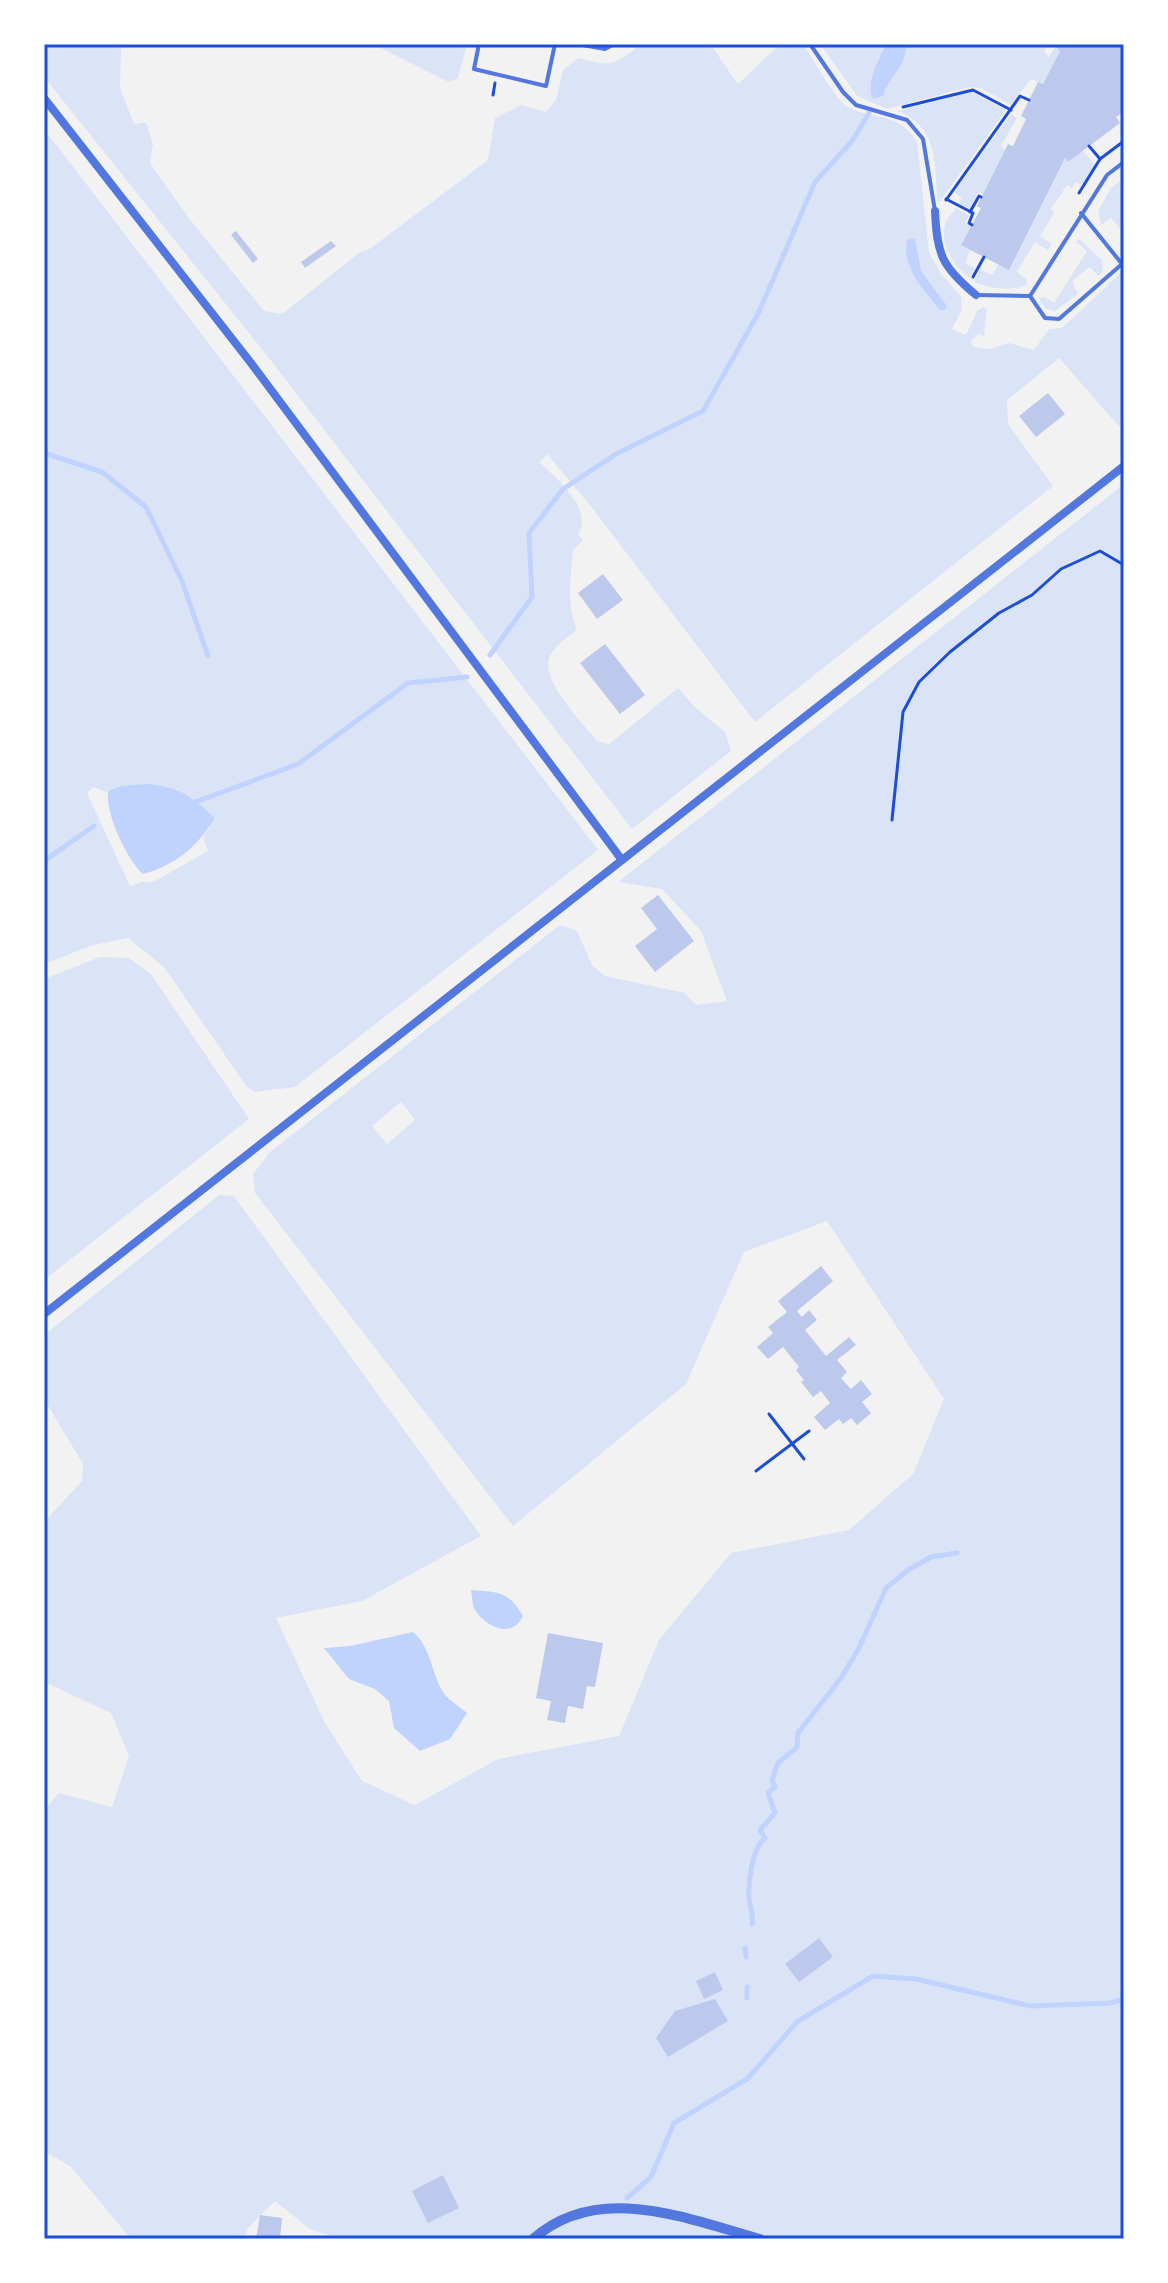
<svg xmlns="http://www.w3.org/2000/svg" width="1168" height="2283" font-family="'Golos Text',sans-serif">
<rect width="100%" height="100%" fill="#f2f2f2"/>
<g fill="#dbe4f7" fill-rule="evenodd">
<path d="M 44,44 L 129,44 L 121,49 L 120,88 L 134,124 L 146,122 L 153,144 L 150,163 L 188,217 L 264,311 L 282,314 L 359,253 L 371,248 L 488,160 L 495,118 L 521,105 L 546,112 L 556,100 L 563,70 L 578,58 C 615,68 614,64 642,44 L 710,44 L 738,84 L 780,44 L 803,44 C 811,56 837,101 846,106 C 873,121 899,111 917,142 L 929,252 L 941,274 L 961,296 L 962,309 L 952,329 L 966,335 L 977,311 L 984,307 L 987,309 L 984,336 L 978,334 L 970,342 L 974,347 L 990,349 L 1009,343 L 1034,350 L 1049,329 L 1061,328 L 1070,321 L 1120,273 L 1124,273 L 1124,432 L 1059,358 L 1007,400 L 1008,424 L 1053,486 L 755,722 L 593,509 L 547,454 L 540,462 C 556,479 594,508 578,534 L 583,541 L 573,550 C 571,575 566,607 577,630 C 568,637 555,645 550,656 C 539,680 582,722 597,741 L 609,744 L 678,688 L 696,708 L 725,732 L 731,751 L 632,829 L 265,353 L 44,77 Z"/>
<polygon points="373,44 467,44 458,78 449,82"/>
<polygon points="820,44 1047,44 1044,52 1049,57 1056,46 1060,51 1043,84 1031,79 1011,105 981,88 969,87 887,109 857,96"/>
<path d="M 972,92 L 1006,110 L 938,204 C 934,164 940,129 898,111 Z"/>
<polygon points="1011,114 1017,118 1001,146 1005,150 983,194 978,192 970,209 959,203 962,198 954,192"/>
<path d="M 44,129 L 598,850 L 295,1087 L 255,1092 L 247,1087 L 164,967 L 128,938 L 93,945 L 44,964 ZM 121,786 C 173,786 175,783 215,818 L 203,838 L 208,851 L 153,882 L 141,882 L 130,886 L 87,793 L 94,787 L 105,792 Z"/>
<path d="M 1083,151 L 1095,165 L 1082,185 L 1076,182 L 1072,188 L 1067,185 L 1051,209 L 1054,213 L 1040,236 L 1052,244 L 1048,250 L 1035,242 L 1017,272 L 1027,280 L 1026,285 C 1011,292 989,288 974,282 L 980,269 L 992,275 L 1065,158 L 1068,162 Z"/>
<polygon points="1124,178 1124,234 1111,218 1101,225 1098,211 1111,188"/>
<path d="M 956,208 L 969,216 L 965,223 L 971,227 L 961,245 L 970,250 L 965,263 L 975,268 L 969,278 C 954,266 940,245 945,225 C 946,220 952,213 956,208 Z"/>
<polygon points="1079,239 1102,260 1103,272 1098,276 1090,267 1072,281 1078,294 1055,311 1046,309 1040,301 1040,298 1044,297 1054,303 1087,251 1076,242"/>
<path d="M 1124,484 L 1124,2239 L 339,2239 L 310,2229 L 275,2201 L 248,2228 L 244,2239 L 131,2239 L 70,2166 L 44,2151 L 44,1810 L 59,1793 L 112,1807 L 129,1756 L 111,1713 L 44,1682 L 44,1522 L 82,1481 L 83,1464 L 44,1399 L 44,1335 L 219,1195 L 234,1196 L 481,1536 L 362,1601 L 276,1618 L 325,1723 L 362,1781 L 415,1805 L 498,1759 L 619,1736 L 659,1640 L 731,1553 L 849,1530 L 913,1474 L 944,1399 L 827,1221 L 744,1252 L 686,1384 L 513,1526 L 255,1193 L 253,1174 L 270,1152 L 560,925 L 577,931 L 592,965 L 605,976 L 685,993 L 696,1005 L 727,1001 L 701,931 L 662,889 L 618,882 ZM 401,1102 L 415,1120 L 387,1144 L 372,1126 Z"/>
<polygon points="100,957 129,958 151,974 249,1119 44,1280 44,979"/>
</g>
<g fill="#bfd3fe">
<path d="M 886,44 L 906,44 C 907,66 889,76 883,96 L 873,99 C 865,84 879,59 886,44 Z"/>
<path d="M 915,238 L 921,271 L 947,306 L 945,310 L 940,310 C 924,290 901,267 907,240 Z"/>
<path d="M 146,784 C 181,787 189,795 215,818 C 197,847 176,865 143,874 C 127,860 105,813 108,791 L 121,786 Z"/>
<path d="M 471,1590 C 499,1592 508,1591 523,1616 C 512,1639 487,1628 475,1610 C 472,1605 472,1596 471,1590 Z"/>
<path d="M 413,1632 C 432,1647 431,1677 446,1696 C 452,1702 460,1707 467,1713 L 450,1739 L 420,1751 L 394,1728 L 389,1701 L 375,1689 L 349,1679 L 324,1648 L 350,1646 Z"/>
</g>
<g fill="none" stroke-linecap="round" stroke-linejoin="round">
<g stroke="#bfd3fe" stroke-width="5">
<polyline points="44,453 102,472 146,507 182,581 208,656"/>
<polyline points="490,655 532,597 529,533 563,489 616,454 703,411 759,312 815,182 852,141 869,113"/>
<polyline points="190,804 298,764 408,683 467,677"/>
<polyline points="44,861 94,826"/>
<path d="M 752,1924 C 754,1914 750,1908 749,1899 C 748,1882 752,1848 765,1838 L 760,1830 L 775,1813 L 768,1793 L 775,1787 L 772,1780 L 778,1763 L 797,1747 L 798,1733 L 841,1678 L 859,1648 L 886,1588 L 908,1570 L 931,1557 L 957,1553"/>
<polyline points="745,1948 746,1957"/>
<polyline points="747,1998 747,1987"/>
<polyline points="627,2198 651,2177 674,2123 747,2079 798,2021 873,1976 916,1979 1030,2006 1110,2003 1124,1999"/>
</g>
</g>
<g fill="#bdc9ec">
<polygon points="1054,44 1124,44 1124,111 1116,117 1120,123 1068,162 1065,158 1009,270 961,245 981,208 977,206 1008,144 1013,146 1026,119 1021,116 1038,82 1043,84 1060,51"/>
<polygon points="236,231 258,259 253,263 231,235"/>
<polygon points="331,241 336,246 305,268 301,262"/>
<polygon points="1048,393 1065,414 1036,437 1019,416"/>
<polygon points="603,574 623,600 597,619 578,593"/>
<polygon points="605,644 645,695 620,714 580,663"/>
<polygon points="658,895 694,941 655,972 635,946 657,929 641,908"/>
<polygon points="821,1266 833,1281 797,1311 802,1317 809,1310 817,1320 805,1330 826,1356 849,1337 856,1345 837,1360 847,1372 841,1378 851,1389 861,1380 872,1394 862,1402 871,1413 857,1425 851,1418 843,1424 839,1419 825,1430 814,1417 830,1403 821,1391 813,1397 801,1382 804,1380 796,1370 799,1367 783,1347 768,1359 757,1347 773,1333 768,1327 787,1312 778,1301"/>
<polygon points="548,1633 603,1643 595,1687 587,1686 583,1709 568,1706 565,1723 547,1720 551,1701 536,1698"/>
<polygon points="819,1938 833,1957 799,1982 785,1964"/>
<polygon points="715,1972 723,1990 704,1999 696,1981"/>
<polygon points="715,1999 728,2021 668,2057 656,2038 675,2011"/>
<polygon points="443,2175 459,2208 428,2223 412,2191"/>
<polygon points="260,2215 282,2218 280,2239 256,2239"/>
</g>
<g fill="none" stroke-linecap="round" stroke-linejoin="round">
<g stroke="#1d4ed8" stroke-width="3">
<polyline points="493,95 495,83"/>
<polyline points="903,107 973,90 1011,110"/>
<polyline points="1089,146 1100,159"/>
<polyline points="1079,193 1100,159 1124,141"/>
<polyline points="946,199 973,213 969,223 972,225"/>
<polyline points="946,200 1020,96 1029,100"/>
<polyline points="970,212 979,196 981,197"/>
<polyline points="973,277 984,257"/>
<polyline points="892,820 903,712 919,682 950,652 999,613 1032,595 1061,569 1100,551 1124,565"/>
<polyline points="769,1414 804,1459"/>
<polyline points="756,1471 809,1431"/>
</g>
<g stroke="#5277de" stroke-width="4">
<polyline points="479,44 474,69 546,86 555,44"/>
<polyline points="577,44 605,49 614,44"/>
<polyline points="810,44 843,92 856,105 907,120 923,139 935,211"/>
<polyline points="977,295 1030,296 1107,175 1124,162"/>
<polyline points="1030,296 1045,318 1059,319 1122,264 1081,213"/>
</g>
<g stroke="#5277de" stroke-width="8">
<polyline points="44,98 251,363 622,860"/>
<path d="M 935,211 C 937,255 942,267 976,295"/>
<polyline points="44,1314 1124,466"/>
</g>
<path stroke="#5277de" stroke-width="10" d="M 533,2239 C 598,2181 687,2219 760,2239"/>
</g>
<rect width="1168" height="2283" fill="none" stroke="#ffffff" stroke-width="92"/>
<rect x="46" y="46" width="1076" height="2191" fill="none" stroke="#1d4ed8" stroke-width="3"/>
</svg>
